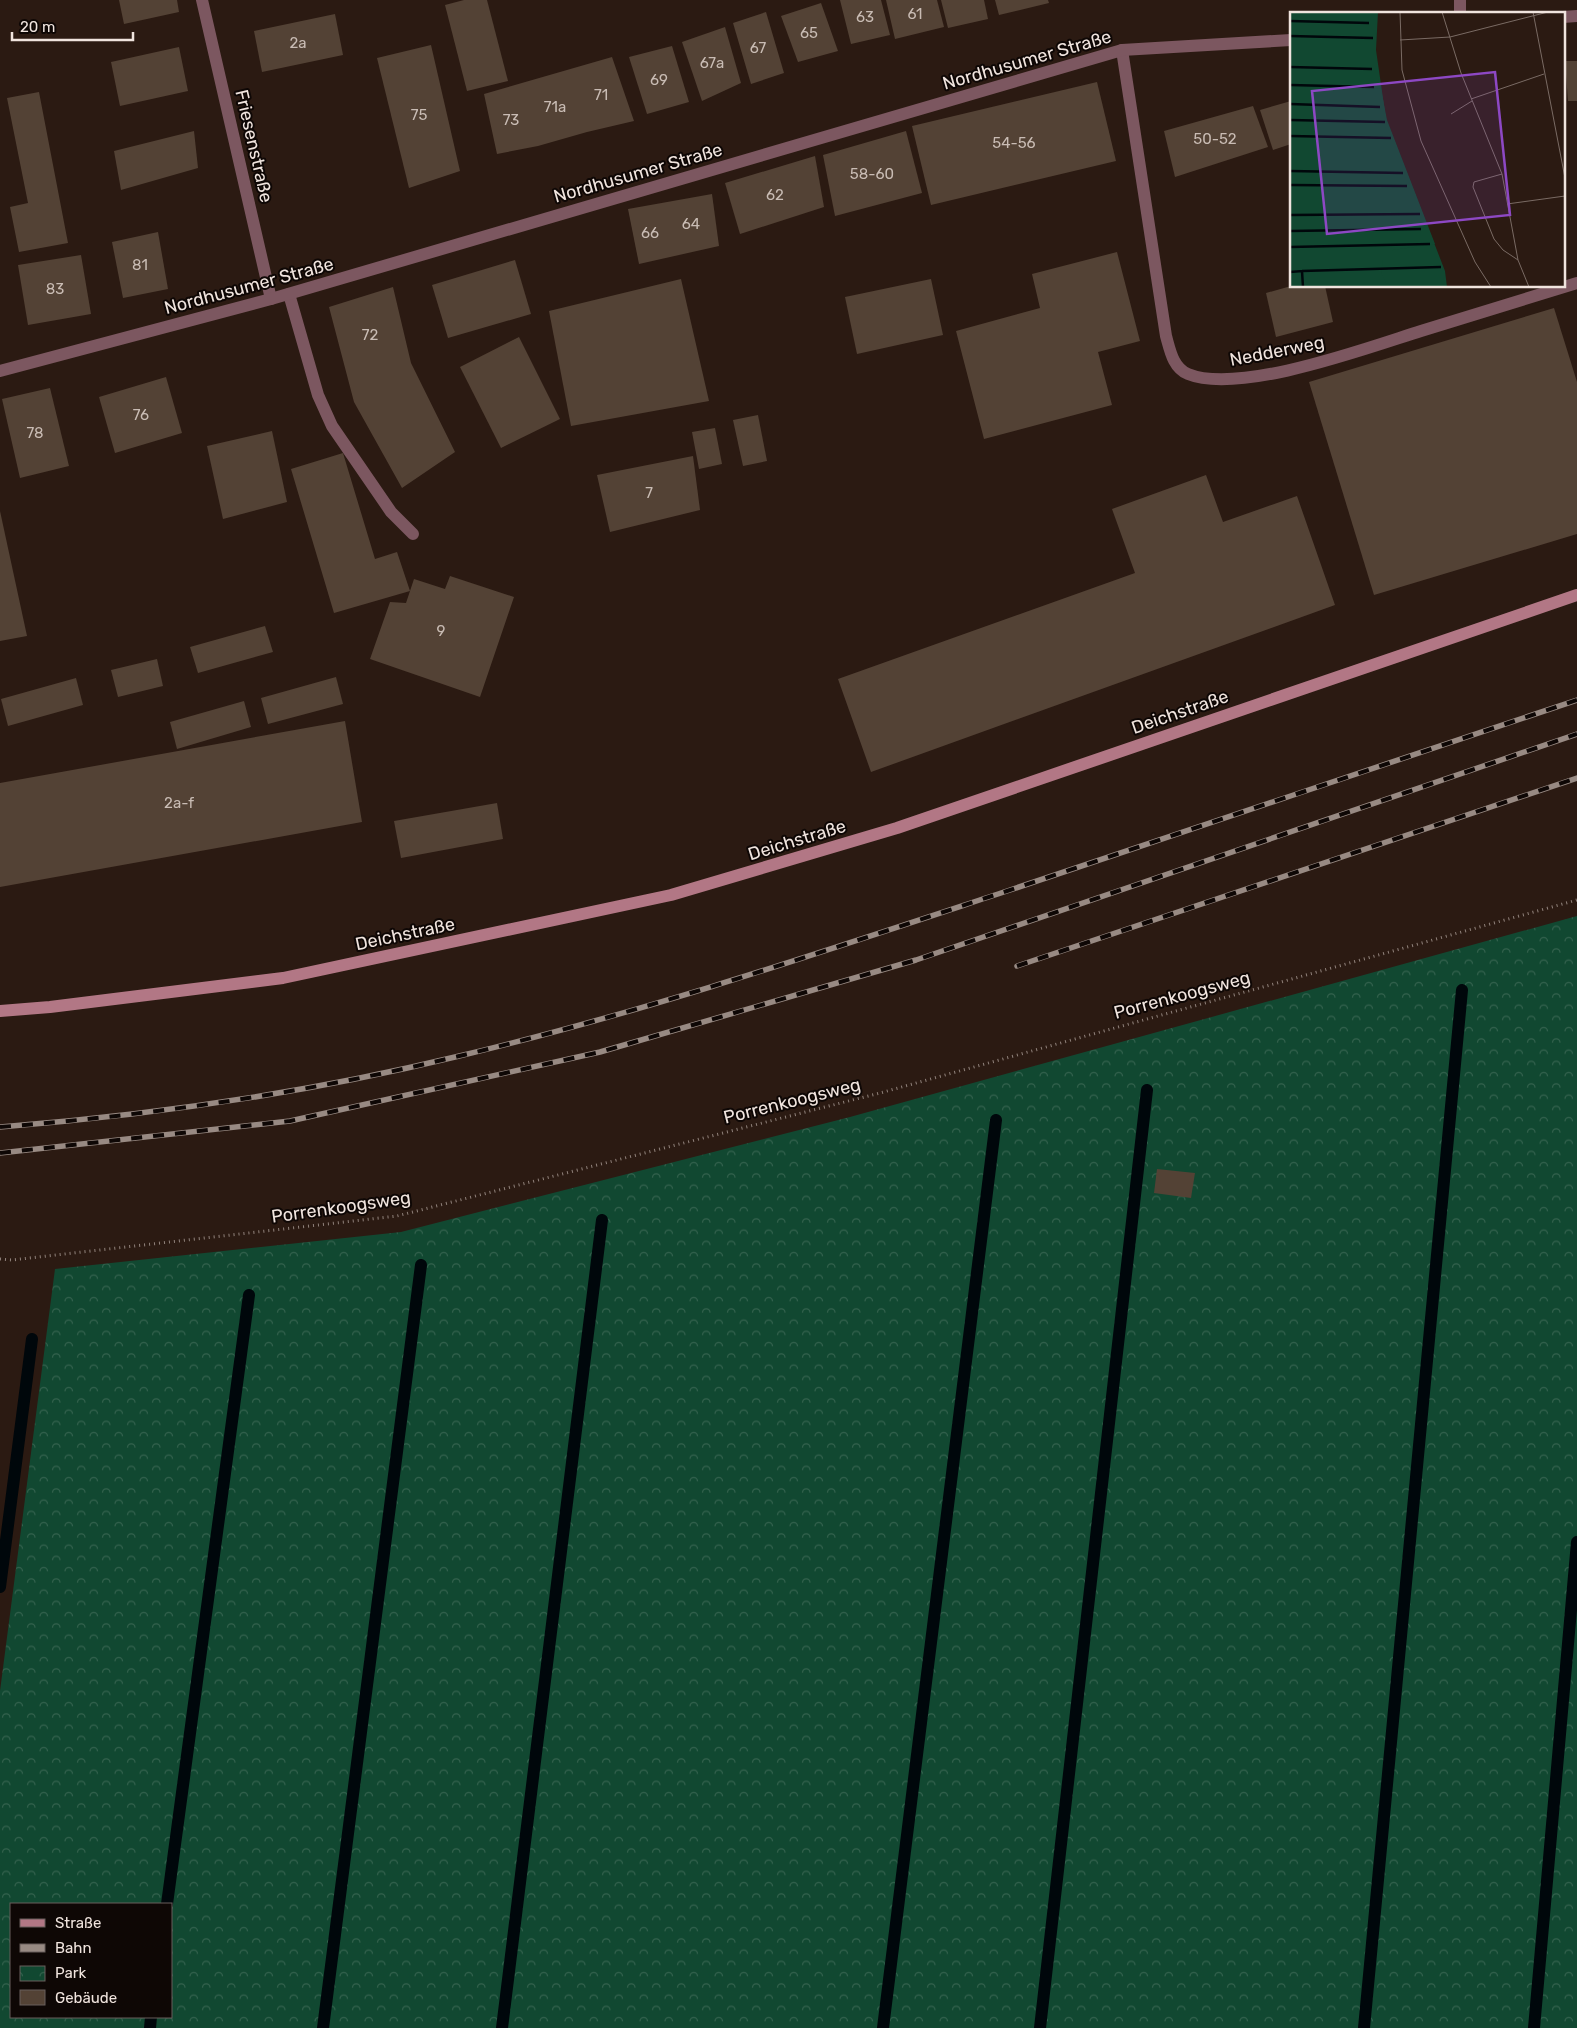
<svg xmlns="http://www.w3.org/2000/svg" width="1577" height="2028" font-family="Rubik,sans-serif">
<defs>
<pattern id="park-crowns" width="20" height="18" patternUnits="userSpaceOnUse" patternTransform="scale(1.25)"><rect width="20" height="18" fill="#114831"/><path d="M2 6a3 3 0 1 1 6 0M12 15a3 3 0 1 1 6 0" fill="none" stroke="#34624e"/></pattern>
</defs>
<rect width="100%" height="100%" fill="#2b1a12"/>
<path fill="url(#park-crowns)" fill-rule="evenodd" d="M 1577,916 L 1577,2028 L 0,2028 L 0,1691 L 55,1269 L 401,1232 L 850,1117 ZM 11,1904 L 171,1904 L 171,2017 L 11,2017 Z"/>
<g fill="none" stroke-linecap="round" stroke-linejoin="round">
<g stroke="#00070b" stroke-width="12">
<polyline points="0,1587 32,1339"/>
<polyline points="167,1904 249,1295"/>
<polyline points="150,2028 151,2017"/>
<polyline points="323,2028 421,1265"/>
<polyline points="502,2028 602,1220"/>
<polyline points="883,2028 996,1120"/>
<polyline points="1040,2028 1147,1090"/>
<polyline points="1364,2028 1462,990"/>
<polyline points="1534,2028 1577,1542"/>
</g>
</g>
<g fill="#534235">
<polygon points="119,0 177,0 179,12 124,24"/>
<polygon points="464,0 487,0 508,81 467,91 445,5"/>
<polygon points="840,0 881,0 890,35 851,44"/>
<polygon points="886,0 937,0 944,27 895,39"/>
<polygon points="941,0 984,0 988,19 948,28"/>
<polygon points="995,0 1048,0 1049,3 999,15"/>
<polygon points="821,3 838,51 798,62 781,16"/>
<polygon points="766,12 784,73 751,84 733,23"/>
<polygon points="335,14 343,55 262,72 254,31"/>
<polygon points="725,27 741,83 702,101 682,42"/>
<polygon points="431,45 460,171 409,188 377,58"/>
<polygon points="672,46 689,102 647,114 629,57"/>
<polygon points="179,47 188,91 120,106 111,62"/>
<polygon points="612,57 634,121 587,132 538,146 497,154 484,94"/>
<polygon points="1565,61 1577,61 1577,101 1568,101"/>
<polygon points="1097,82 1116,161 931,205 912,126"/>
<polygon points="39,92 68,243 19,252 10,207 28,203 7,98"/>
<polygon points="1291,101 1291,144 1273,150 1260,110"/>
<polygon points="1253,106 1268,147 1175,177 1164,131"/>
<polygon points="194,131 198,168 121,190 114,151"/>
<polygon points="906,131 922,193 835,216 823,155"/>
<polygon points="815,156 824,207 740,234 725,183"/>
<polygon points="712,194 719,246 639,264 628,209"/>
<polygon points="158,232 168,289 123,298 112,242"/>
<polygon points="1117,252 1140,341 1098,352 1112,405 984,439 956,331 1040,308 1032,274"/>
<polygon points="81,255 91,314 28,325 18,265"/>
<polygon points="515,260 531,314 448,338 432,285"/>
<polygon points="681,279 709,401 571,426 549,311"/>
<polygon points="931,279 943,335 857,354 845,297"/>
<polygon points="1291,286 1325,286 1333,322 1276,337 1266,293"/>
<polygon points="393,287 411,363 455,452 402,488 354,402 329,307"/>
<polygon points="1554,308 1577,382 1577,534 1374,595 1309,382"/>
<polygon points="519,337 560,419 501,448 460,367"/>
<polygon points="166,377 182,433 115,453 99,397"/>
<polygon points="50,388 69,466 20,478 2,399"/>
<polygon points="758,415 767,461 743,466 733,420"/>
<polygon points="715,428 722,464 699,469 692,432"/>
<polygon points="272,431 287,502 223,519 207,446"/>
<polygon points="343,453 375,559 397,552 410,591 414,579 445,589 450,576 514,597 480,697 370,659 390,602 406,603 410,591 334,613 291,469"/>
<polygon points="693,456 700,510 610,532 597,475"/>
<polygon points="1206,475 1223,522 1297,496 1335,605 871,772 838,679 1135,573 1112,509"/>
<polygon points="0,511 27,636 0,641"/>
<polygon points="265,626 273,652 198,673 190,647"/>
<polygon points="157,659 163,686 118,697 111,670"/>
<polygon points="336,677 343,704 268,724 261,698"/>
<polygon points="76,678 83,705 8,726 1,699"/>
<polygon points="244,701 251,727 177,749 170,722"/>
<polygon points="345,721 362,822 0,887 0,783"/>
<polygon points="497,803 503,839 401,858 394,821"/>
<polygon points="1157,1169 1195,1173 1191,1198 1154,1193"/>
</g>
<g fill="none" stroke-linecap="round" stroke-linejoin="round">
<polyline stroke="#91837c" stroke-width="3" stroke-dasharray="1 4" stroke-linecap="butt" points="0,1259 12,1260 397,1216 880,1093 1577,900"/>
<polyline stroke="#7c5760" stroke-width="12" points="289,294 318,395 332,426 391,512 413,534"/>
<g stroke="#7c5760" stroke-width="12">
<polyline points="202,0 271,299"/>
<polyline points="1460,0 1460,14"/>
<polyline points="1563,17 1577,16"/>
<path d="M 1122,50 L 1166,336 C 1170,350 1173,368 1188,374 C 1239,395 1367,348 1421,331 C 1473,315 1525,299 1577,283"/>
<polyline points="0,371 271,299 1122,50 1291,40"/>
</g>
<polyline stroke="#b27785" stroke-width="12" points="0,1011 50,1007 283,978 671,895 897,828 1577,595"/>
<defs>
<g id="rail">
<polyline points="1017,966 1577,778"/>
<path d="M 0,1127 C 153,1115 306,1093 455,1057 C 642,1013 825,951 1007,891 C 1197,827 1387,764 1577,700"/>
<polyline points="0,1153 290,1121 600,1052 916,960 1577,734"/>
</g>
</defs>
<use href="#rail" stroke="#988a83" stroke-width="5.5"/>
<use href="#rail" stroke="#0e0705" stroke-width="4" stroke-dasharray="11" stroke-linecap="butt"/>
</g>
<g text-anchor="middle" stroke-width="4" stroke-linejoin="round" paint-order="stroke">
<g font-size="15" fill="#c9bcb4">
<text x="915" y="19">61</text>
<text x="865" y="22">63</text>
<text x="809" y="38">65</text>
<text x="298" y="48">2a</text>
<text x="758" y="53">67</text>
<text x="712" y="68">67a</text>
<text x="659" y="85">69</text>
<text x="601" y="100">71</text>
<text x="555" y="112">71a</text>
<text x="419" y="120">75</text>
<text x="511" y="125">73</text>
<text x="1215" y="144">50-52</text>
<text x="1014" y="148">54-56</text>
<text x="872" y="179">58-60</text>
<text x="775" y="200">62</text>
<text x="691" y="229">64</text>
<text x="650" y="238">66</text>
<text x="140" y="270">81</text>
<text x="55" y="294">83</text>
<text x="370" y="340">72</text>
<text x="141" y="420">76</text>
<text x="35" y="438">78</text>
<text x="649" y="498">7</text>
<text x="441" y="636">9</text>
<text x="179" y="808">2a-f</text>
</g>
<g font-size="18" fill="#f0e4de" stroke="#0e0705">
<text transform="translate(1027 60) rotate(-16)" y="6">Nordhusumer Straße</text>
<text transform="translate(254 146) rotate(77)" y="6">Friesenstraße</text>
<text transform="translate(638 173) rotate(-16)" y="6">Nordhusumer Straße</text>
<text transform="translate(249 286) rotate(-15)" y="6">Nordhusumer Straße</text>
<text transform="translate(1277 351) rotate(-11)" y="6">Nedderweg</text>
<text transform="translate(1180 712) rotate(-19)" y="6">Deichstraße</text>
<text transform="translate(797 840) rotate(-17)" y="6">Deichstraße</text>
<text transform="translate(405 934) rotate(-12)" y="6">Deichstraße</text>
<text transform="translate(1182 995) rotate(-15)" y="6">Porrenkoogsweg</text>
<text transform="translate(792 1101) rotate(-14)" y="6">Porrenkoogsweg</text>
<text transform="translate(341 1207) rotate(-8)" y="6">Porrenkoogsweg</text>
</g>
</g>
<g transform="translate(1290 12)">
<rect width="275" height="275" fill="#2b1a12"/>
<path d="M 0,0 L 88,0 L 86,38 L 96,107 L 155,259 L 157,275 L 0,275 Z" fill="#114831"/>
<path d="M 0,75 L 91,77 L 97,108 L 145,232 L 103,238 L 93,248 L 91,260 L 96,271 L 105,275 L 0,275 Z" fill="#114831"/>
<path fill="none" stroke="#00070b" stroke-width="2.5" d="M 0,9 L 79,11M 0,24 L 83,26M 0,55 L 82,57M 0,73 L 84,75M 0,92 L 90,95M 0,108 L 95,110M 0,124 L 101,126M 0,159 L 113,161M 0,173 L 117,174M 0,203 L 130,202M 0,219 L 131,217M 0,235 L 140,232M 12,259 L 151,255M 0,260 L 12,259 L 13,275"/>
<path fill="none" stroke="#7a6b64" stroke-width="1" d="M 110,0 L 112,58 L 131,129 L 185,250 L 201,275M 152,0 L 171,61 L 212,162 L 228,248 L 239,275M 243,0 L 275,166M 110,28 L 160,25 L 258,0M 181,87 L 254,62M 161,102 L 182,89M 212,162 L 184,170 L 183,175 L 204,227 L 213,238 L 228,248M 217,192 L 275,184"/>
<path fill="#8d48c4" fill-opacity="0.15" stroke="#8d48c4" stroke-width="2.5" d="M 205,60 L 220,203 L 37,222 L 22,79 Z"/>
<rect width="275" height="275" fill="none" stroke="#f0e4de" stroke-width="2.5"/>
</g>
<rect x="10" y="1903" width="162" height="115" fill="#0e0705" stroke="#685f5c"/>
<rect x="20" y="1919" width="25" height="8" fill="#b27785" stroke="#685f5c"/>
<text x="55" y="1928" font-size="15" fill="#f0e4de">Straße</text>
<rect x="20" y="1944" width="25" height="8" fill="#988a83" stroke="#685f5c"/>
<text x="55" y="1953" font-size="15" fill="#f0e4de">Bahn</text>
<rect x="20" y="1966" width="25" height="15" fill="url(#park-crowns)" stroke="#685f5c"/>
<text x="55" y="1978" font-size="15" fill="#f0e4de">Park</text>
<rect x="20" y="1990" width="25" height="15" fill="#534235" stroke="#685f5c"/>
<text x="55" y="2003" font-size="15" fill="#f0e4de">Gebäude</text>
<path d="M12 32v8h121v-8" fill="none" stroke="#f0e4de" stroke-width="2.5"/>
<text x="20" y="32" font-size="15" fill="#f0e4de" stroke="#0e0705" stroke-width="4" paint-order="stroke">20 m</text>
</svg>
